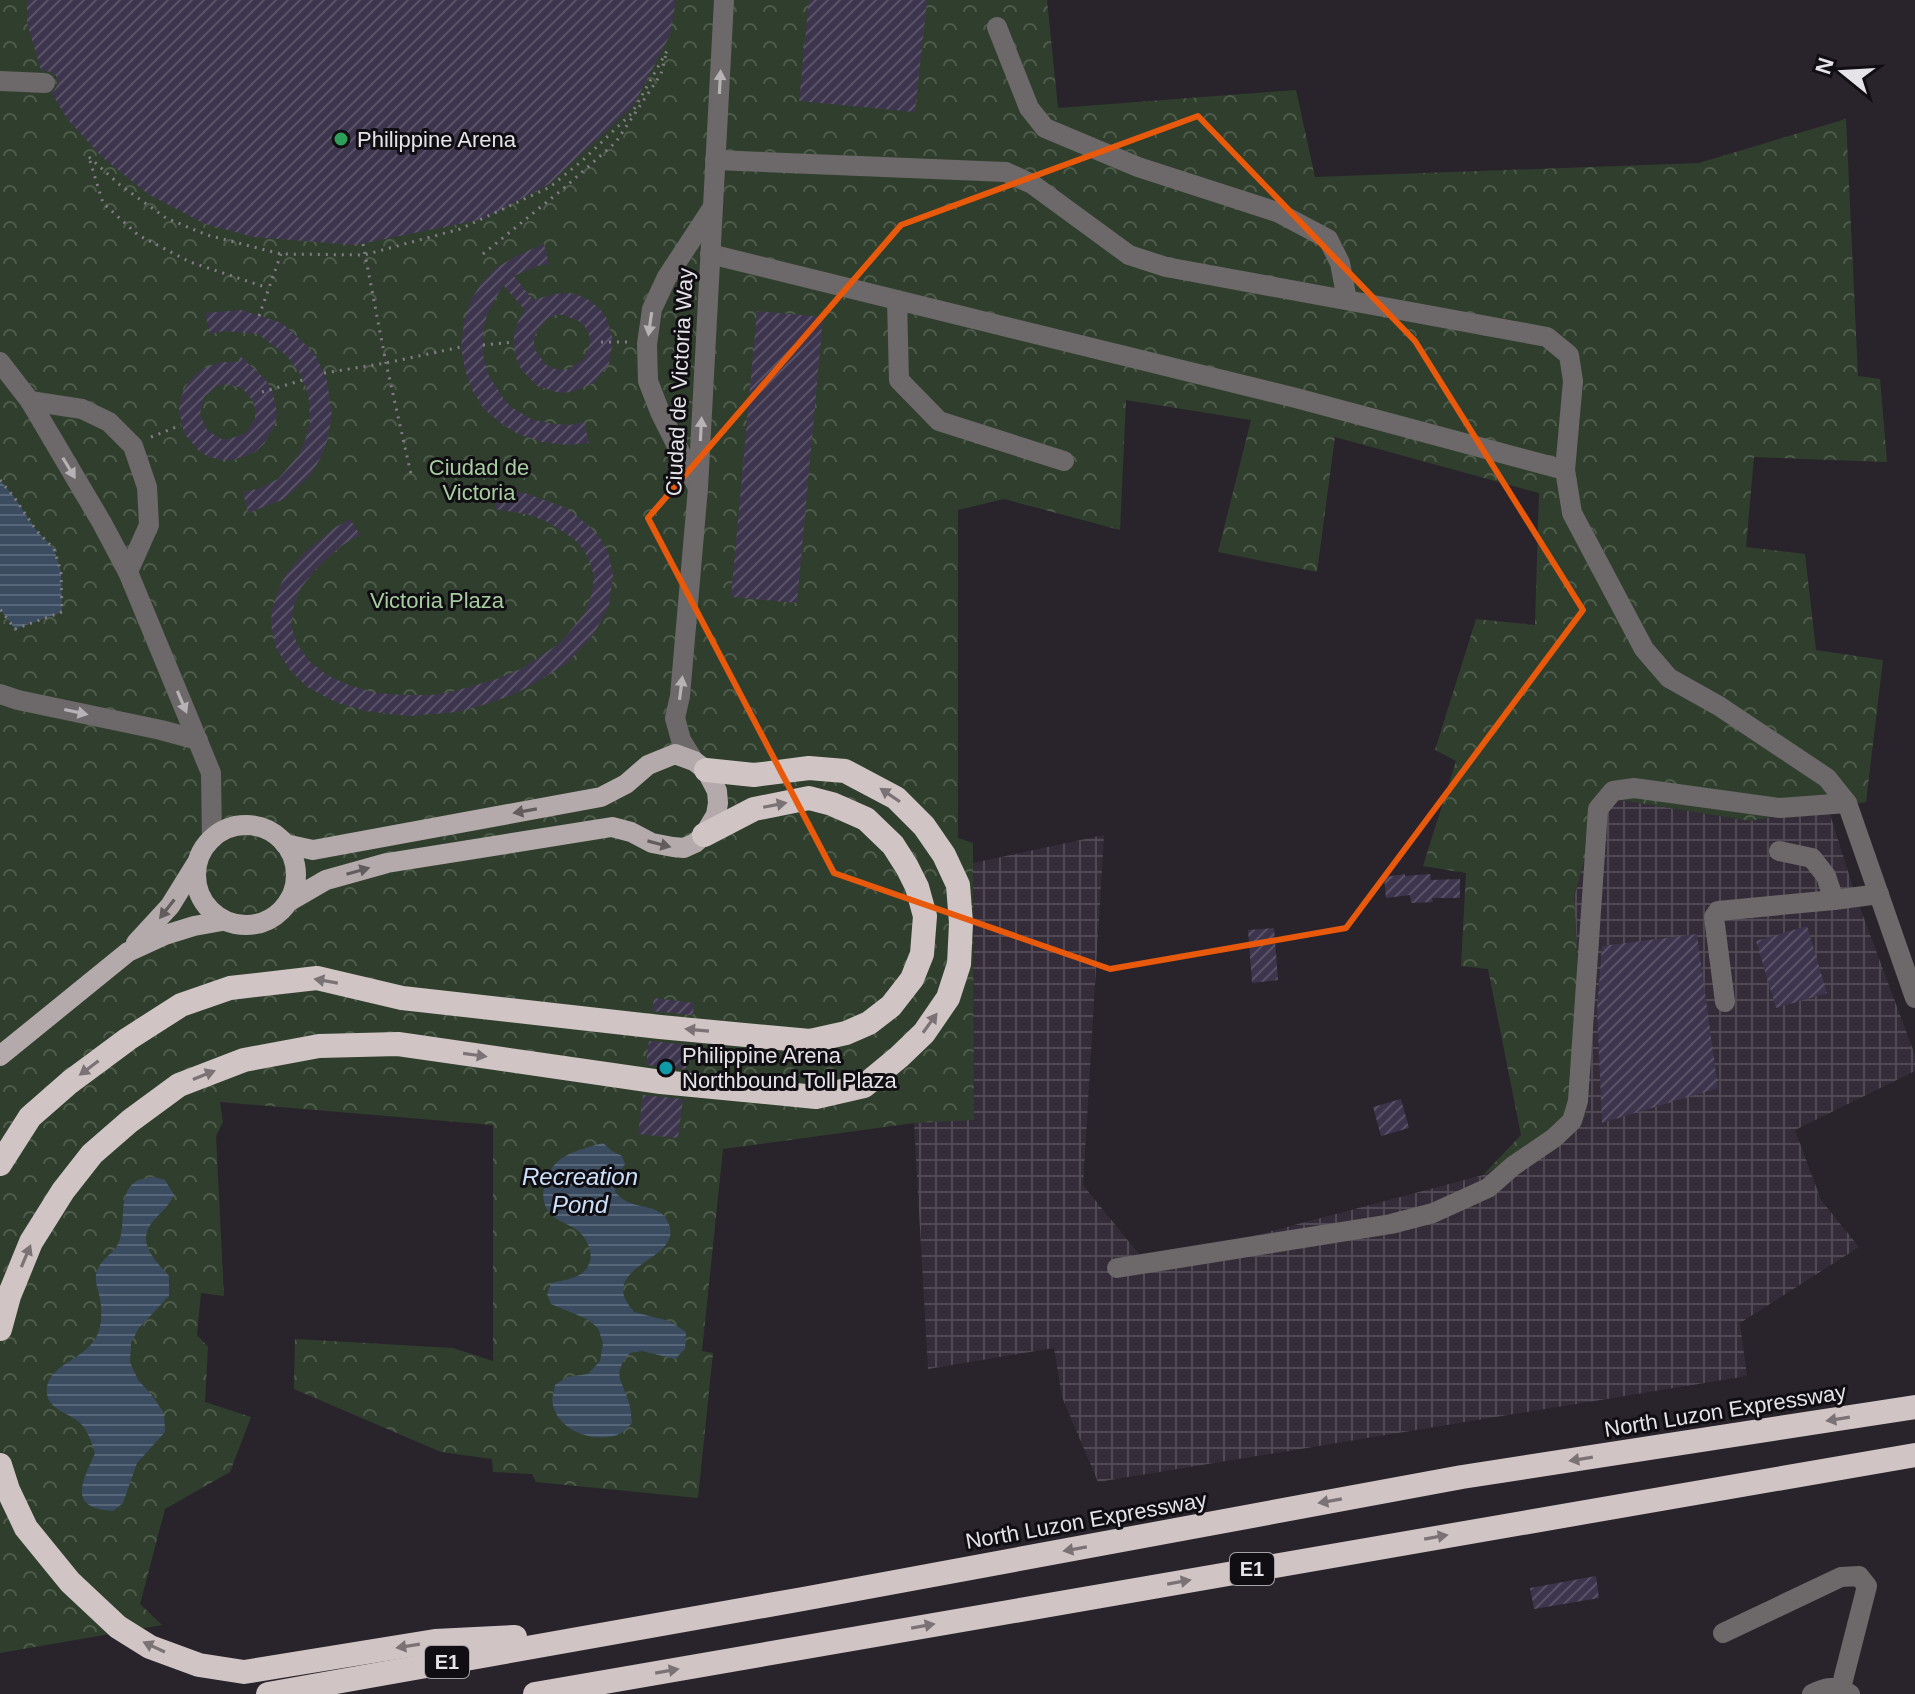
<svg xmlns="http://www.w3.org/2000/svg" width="1915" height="1694" font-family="Helvetica,sans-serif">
<defs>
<pattern id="industrial-grid" width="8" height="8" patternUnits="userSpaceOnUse" patternTransform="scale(2)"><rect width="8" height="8" fill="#342c38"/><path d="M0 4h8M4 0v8" fill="none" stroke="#514a55"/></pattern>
<pattern id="forest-crowns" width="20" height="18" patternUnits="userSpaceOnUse" patternTransform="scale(2)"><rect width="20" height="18" fill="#303f2d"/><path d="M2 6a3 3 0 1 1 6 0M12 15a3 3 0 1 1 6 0" fill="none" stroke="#4e5b4b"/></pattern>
<pattern id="water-rules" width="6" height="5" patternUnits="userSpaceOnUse" patternTransform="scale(2)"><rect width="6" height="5" fill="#3b4c61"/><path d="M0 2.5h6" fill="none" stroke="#576678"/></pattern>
<pattern id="building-hatch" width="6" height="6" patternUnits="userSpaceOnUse" patternTransform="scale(2)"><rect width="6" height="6" fill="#3d354d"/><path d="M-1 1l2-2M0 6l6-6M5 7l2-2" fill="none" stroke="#595267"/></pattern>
</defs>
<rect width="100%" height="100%" fill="#29242b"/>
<polygon fill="url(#industrial-grid)" points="1602,797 1750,821 1828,808 1856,897 1915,1055 1915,1071 1795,1130 1821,1200 1859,1247 1740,1323 1747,1376 1098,1482 1062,1397 1054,1348 928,1369 914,1123 974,1119 973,863 1104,835 1083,1185 1147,1264 1483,1175 1586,1116 1574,897"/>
<polygon fill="url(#forest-crowns)" points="0,0 1047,0 1058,108 1296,90 1315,177 1699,163 1846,119 1858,376 1880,379 1887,462 1754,457 1746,547 1805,554 1816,650 1883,660 1866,802 1750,821 1602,797 1574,897 1586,1116 1483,1175 1521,1135 1488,969 1461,966 1466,873 1423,866 1456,761 1435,750 1476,619 1535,625 1539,493 1335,437 1317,572 1218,552 1251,420 1126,400 1120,530 1004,499 958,510 958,838 973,843 974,1120 914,1123 723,1149 702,1351 713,1353 698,1498 536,1482 532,1474 493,1472 492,1459 441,1452 294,1389 295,1339 453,1348 493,1361 493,1125 220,1102 223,1122 216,1136 224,1296 201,1293 197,1335 208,1347 205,1402 251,1417 230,1472 165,1509 140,1604 162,1625 0,1653"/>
<g fill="url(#water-rules)">
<polygon points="0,480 14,497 36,530 54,549 61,572 62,612 15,629 0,609"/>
<path d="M 603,1143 L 612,1151 L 622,1156 L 625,1164 L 616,1177 L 615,1192 C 618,1195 621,1198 624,1200 C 638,1209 660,1204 668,1222 C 684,1257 616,1261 624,1296 C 625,1301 631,1308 634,1312 L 669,1321 L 686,1332 L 685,1349 L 675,1359 L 642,1351 L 630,1353 C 611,1375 622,1379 629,1403 C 631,1409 631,1416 632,1423 C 628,1427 623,1433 617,1435 C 593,1443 559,1431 553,1405 C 551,1399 554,1392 555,1385 L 567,1377 L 588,1374 L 600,1361 L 603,1343 L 598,1328 L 587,1319 L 551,1304 L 547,1294 L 551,1283 C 561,1281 573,1279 581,1274 C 599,1261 589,1237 574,1228 C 564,1222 556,1221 548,1211 C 544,1205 542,1196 544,1188 C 551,1154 574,1152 603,1143 Z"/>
<path d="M 153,1177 L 165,1180 L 174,1195 C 168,1207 162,1211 154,1220 C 135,1242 154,1259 169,1276 L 169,1296 L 139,1328 L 131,1343 L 130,1362 L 138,1380 L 151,1394 L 164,1413 L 165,1432 L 137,1463 L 123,1503 L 113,1511 C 67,1508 82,1483 95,1453 C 91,1441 88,1430 78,1421 C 66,1412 44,1408 47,1387 C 51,1362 92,1358 99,1330 C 102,1320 102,1309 100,1299 C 99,1291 95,1284 96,1275 C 98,1262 110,1256 117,1246 C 128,1228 116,1195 135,1182 C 139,1179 148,1178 153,1177 Z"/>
</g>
<g fill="url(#building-hatch)" fill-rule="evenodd">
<polygon points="27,0 676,0 670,35 633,106 549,184 483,219 355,245 254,237 205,224 148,194 102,157 68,120 52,94 58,84 56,76 51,72 41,70 27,23"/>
<polygon points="809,0 927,0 915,112 799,101"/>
<path d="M 544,244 L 549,264 L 537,266 L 514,276 L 533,300 L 555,294 L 567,293 L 578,295 L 589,300 L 599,308 L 606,317 L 613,340 L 609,364 L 594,383 L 572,392 L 560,393 L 537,386 L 521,369 L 516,358 L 514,346 L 514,334 L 518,322 L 525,310 L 503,285 L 487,314 L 484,327 L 483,355 L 488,374 L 503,398 L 511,407 L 531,419 L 553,424 L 570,425 L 584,422 L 589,443 L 568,445 L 542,442 L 518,434 L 503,425 L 485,410 L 472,390 L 465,370 L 461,347 L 464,321 L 471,300 L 481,284 L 496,268 L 518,255 ZM 555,315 L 563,315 L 579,321 L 585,327 L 589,335 L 590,343 L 584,359 L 569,369 L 561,370 L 552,368 L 545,364 L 535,350 L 534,341 L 536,332 L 547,319 Z"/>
<polygon points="241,310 282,323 307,346 316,356 327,381 332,415 327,441 321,457 310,476 284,499 248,513 243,492 257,489 278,479 299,455 306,438 310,422 309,401 306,387 299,372 286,355 258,334 223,331 210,334 205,313"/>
<polygon points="757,311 823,317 797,603 731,597"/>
<path d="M 240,356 L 265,379 L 272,389 L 277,412 L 275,424 L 264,444 L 255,452 L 233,460 L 221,460 L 209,457 L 199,451 L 184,433 L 179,410 L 181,398 L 185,387 L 192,378 L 201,370 L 212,365 L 223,362 L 238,362 ZM 226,384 L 242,388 L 253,401 L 255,410 L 255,418 L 246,433 L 230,439 L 221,439 L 207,430 L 200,414 L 204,397 L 217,386 Z"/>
<polygon points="497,489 525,493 566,508 589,526 600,538 608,552 613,574 609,605 594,634 566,664 530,686 512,695 480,706 456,712 409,716 365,711 335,702 307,687 289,669 276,648 271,625 272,610 280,586 286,574 305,552 334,528 350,519 360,535 341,546 316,569 300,589 294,605 291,625 297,644 309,661 327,675 351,686 376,693 405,695 432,695 451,692 497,679 523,668 560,643 585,613 592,593 594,576 590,563 584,550 574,539 548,522 526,514 495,509"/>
<polygon points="1405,874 1405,876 1430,874 1431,880 1460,879 1460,898 1432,898 1433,902 1411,903 1410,895 1386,898 1384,877"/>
<polygon points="1807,926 1827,993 1776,1008 1756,941"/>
<polygon points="1274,928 1278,980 1252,983 1248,930"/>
<polygon points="1697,934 1718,1088 1602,1123 1597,1010 1602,946"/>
<polygon points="654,998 694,1003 693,1015 652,1011"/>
<polygon points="649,1041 689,1045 686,1069 646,1065"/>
<polygon points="643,1095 683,1099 678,1138 638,1134"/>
<polygon points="1401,1099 1409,1128 1381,1136 1373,1107"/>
<polygon points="1596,1576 1599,1598 1534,1609 1530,1588"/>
</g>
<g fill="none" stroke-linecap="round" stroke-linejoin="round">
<g stroke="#817d83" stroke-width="3" stroke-dasharray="2 6" stroke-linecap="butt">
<polyline points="89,157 120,185 166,218 207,235 281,254 364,255 460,229 550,187 583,160 632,113 668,49"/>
<polyline points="90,161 103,203 138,235 190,262 268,288"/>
<polyline points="363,244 386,363 411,474"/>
<polyline points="483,254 564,188 616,142 661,74 666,54"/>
<polyline points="259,316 281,254"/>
<polyline points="601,342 627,342"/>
<polyline points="483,345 514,342"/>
<polyline points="324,373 386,363 461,347"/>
<polyline points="262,392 303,380"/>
<polyline points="151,437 181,425"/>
<polyline points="0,480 14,497 36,530 54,549 61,572 62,612 15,629 0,609"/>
</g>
<g stroke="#6d6869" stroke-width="20">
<polyline points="997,27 1029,108 1045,128 1138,167 1277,212 1328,239 1340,263 1347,300"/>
<polyline points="0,81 45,83"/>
<polyline points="715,160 1006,172 1032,184 1129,255 1166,267 1547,337 1569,355 1573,381 1565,470 1572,513 1644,649 1669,678 1719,706 1827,778 1847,803 1915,998"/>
<polyline points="710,254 1296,398 1565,470"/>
<polyline points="897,300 899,380 939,421 1064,461"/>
<polyline points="0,362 30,401 102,523 128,572 211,773 212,839"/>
<polyline points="30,401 82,409 109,422 133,446 147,487 149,525 128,572"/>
<polyline points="697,486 660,412 648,381 647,344 652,309 667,277 711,210"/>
<polyline points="0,694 18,700 161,730 198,740"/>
<polyline points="694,761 681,740 675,718 680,696 698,488 724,0"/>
<polyline points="1779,851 1812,858 1826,876 1834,900"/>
<polyline points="1725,1002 1714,917 1718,911 1834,900 1879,894"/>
<polyline points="1117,1268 1391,1224 1433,1213 1488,1188 1513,1166 1554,1138 1572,1121 1578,1101 1598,809 1613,791 1634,788 1780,808 1847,803"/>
<polyline points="1723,1633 1841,1577 1859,1576 1867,1586 1841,1688"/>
<path d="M 1812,1694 C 1826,1687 1835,1685 1850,1694"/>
</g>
<g stroke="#b4aaab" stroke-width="20">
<circle cx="246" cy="875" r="50"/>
<polyline points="285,844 313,850 601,797 626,784 648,765 675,754 694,761 706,770 717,791 718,803 716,815 704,835 695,843 684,848 673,847 652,843 631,832 612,827 387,863 326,880 288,902"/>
<polyline points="136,943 170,906 196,864"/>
<polyline points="0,1056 128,952 165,935 194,926 222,921"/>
</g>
<g stroke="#d1c4c5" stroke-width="24">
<polyline points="0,1164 30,1117 70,1082 128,1039 181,1005 230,988 317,978 402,998 660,1027 810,1041 846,1033 869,1023 891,1006 912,979 922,954 925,916 917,887 907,867 893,845 866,819 832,804 809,798 754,809 704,835"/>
<polyline points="0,1329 9,1296 31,1242 63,1191 92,1154 130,1121 179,1085 244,1060 319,1046 398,1044 661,1082 816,1097 864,1086 899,1057 924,1033 948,998 959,964 961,923 958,885 944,855 924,826 896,798 845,771 809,768 754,775 706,770"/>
<polyline points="0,1465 8,1490 26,1528 70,1582 118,1627 150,1647 199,1665 244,1672 435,1641 515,1637"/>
<polyline points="268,1694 803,1599 1462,1477 1915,1407"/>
<polyline points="535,1694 1915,1455"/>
</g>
</g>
<defs><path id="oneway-solid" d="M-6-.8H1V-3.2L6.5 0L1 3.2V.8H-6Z" transform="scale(2)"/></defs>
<g fill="#b6b2b5">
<use href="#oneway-solid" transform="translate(720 82) rotate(-87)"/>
<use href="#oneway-solid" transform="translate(650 324) rotate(98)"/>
<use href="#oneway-solid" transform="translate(701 429) rotate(-87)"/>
<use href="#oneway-solid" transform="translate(69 468) rotate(59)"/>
<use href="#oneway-solid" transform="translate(681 688) rotate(-83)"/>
<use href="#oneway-solid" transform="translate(182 702) rotate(67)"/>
<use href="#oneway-solid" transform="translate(76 712) rotate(12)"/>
</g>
<g fill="#7a7274">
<use href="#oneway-solid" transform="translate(890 795) rotate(-146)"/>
<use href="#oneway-solid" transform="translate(775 805) rotate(-11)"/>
<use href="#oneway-solid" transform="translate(326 981) rotate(-170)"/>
<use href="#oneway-solid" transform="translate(930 1023) rotate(-54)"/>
<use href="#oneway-solid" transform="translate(697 1030) rotate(-175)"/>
<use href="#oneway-solid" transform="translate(475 1055) rotate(8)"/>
<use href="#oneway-solid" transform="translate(89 1068) rotate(143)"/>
<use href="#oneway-solid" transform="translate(204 1075) rotate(-22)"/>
<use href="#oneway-solid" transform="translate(26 1256) rotate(-67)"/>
<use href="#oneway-solid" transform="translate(1838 1419) rotate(171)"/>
<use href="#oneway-solid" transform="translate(1581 1459) rotate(171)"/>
<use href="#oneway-solid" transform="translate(1330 1501) rotate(170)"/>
<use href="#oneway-solid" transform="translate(1436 1537) rotate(-10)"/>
<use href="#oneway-solid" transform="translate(1075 1549) rotate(170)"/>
<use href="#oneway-solid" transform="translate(1179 1582) rotate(-10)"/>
<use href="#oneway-solid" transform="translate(923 1626) rotate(-10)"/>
<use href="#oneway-solid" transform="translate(408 1646) rotate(171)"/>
<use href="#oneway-solid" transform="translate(154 1647) rotate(-155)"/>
<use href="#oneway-solid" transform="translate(667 1671) rotate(-10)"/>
</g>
<g fill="#625c5e">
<use href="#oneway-solid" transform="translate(525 811) rotate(170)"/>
<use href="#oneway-solid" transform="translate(659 844) rotate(15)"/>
<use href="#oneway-solid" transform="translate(358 871) rotate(-16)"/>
<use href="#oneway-solid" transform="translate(167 909) rotate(128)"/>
</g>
<path fill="none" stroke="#e8590c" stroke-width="6" stroke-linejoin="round" d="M 1198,116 L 1415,341 L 1583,610 L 1346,928 L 1110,969 L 834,873 L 648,518 L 901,225 Z"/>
<circle fill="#2e9e5b" stroke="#100e12" stroke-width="3" cx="341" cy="139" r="8"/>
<circle fill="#0f9aa8" stroke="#100e12" stroke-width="3" cx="666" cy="1068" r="8"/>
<g text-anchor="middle" stroke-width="6" stroke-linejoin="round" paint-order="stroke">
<g fill="#100e12" stroke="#a6a3a8" stroke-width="2">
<rect x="1230" y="1553" width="44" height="32" rx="6"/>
<rect x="425" y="1646" width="44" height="32" rx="6"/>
</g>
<g font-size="20" font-weight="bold" fill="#e6e3e8">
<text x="1252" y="1576">E1</text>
<text x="447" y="1669">E1</text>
</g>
<g font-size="22" fill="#e6e3e8" stroke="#100e12" text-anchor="start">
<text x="357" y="147">Philippine Arena</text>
<text x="682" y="1063">Philippine Arena<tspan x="682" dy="25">Northbound Toll Plaza</tspan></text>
</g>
<g font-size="22" fill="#e6e3e8" stroke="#100e12">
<text transform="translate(679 382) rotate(-87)" y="8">Ciudad de Victoria Way</text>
<text transform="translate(1725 1410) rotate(-9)" y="8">North Luzon Expressway</text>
<text transform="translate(1086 1520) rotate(-10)" y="8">North Luzon Expressway</text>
</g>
<g font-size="22" fill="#a7cca0" stroke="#100e12">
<text x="479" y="475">Ciudad de<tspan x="479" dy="25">Victoria</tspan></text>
<text x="437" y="608">Victoria Plaza</text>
</g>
<g font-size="24" font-style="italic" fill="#cbe0fb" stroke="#100e12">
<text x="580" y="1185">Recreation<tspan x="580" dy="28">Pond</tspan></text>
</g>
</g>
<g transform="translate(1843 72) rotate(288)" stroke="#100e12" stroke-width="6" paint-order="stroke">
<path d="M0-6L14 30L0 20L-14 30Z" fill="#e6e3e8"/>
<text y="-12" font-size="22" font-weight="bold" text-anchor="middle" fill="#e6e3e8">N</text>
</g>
</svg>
